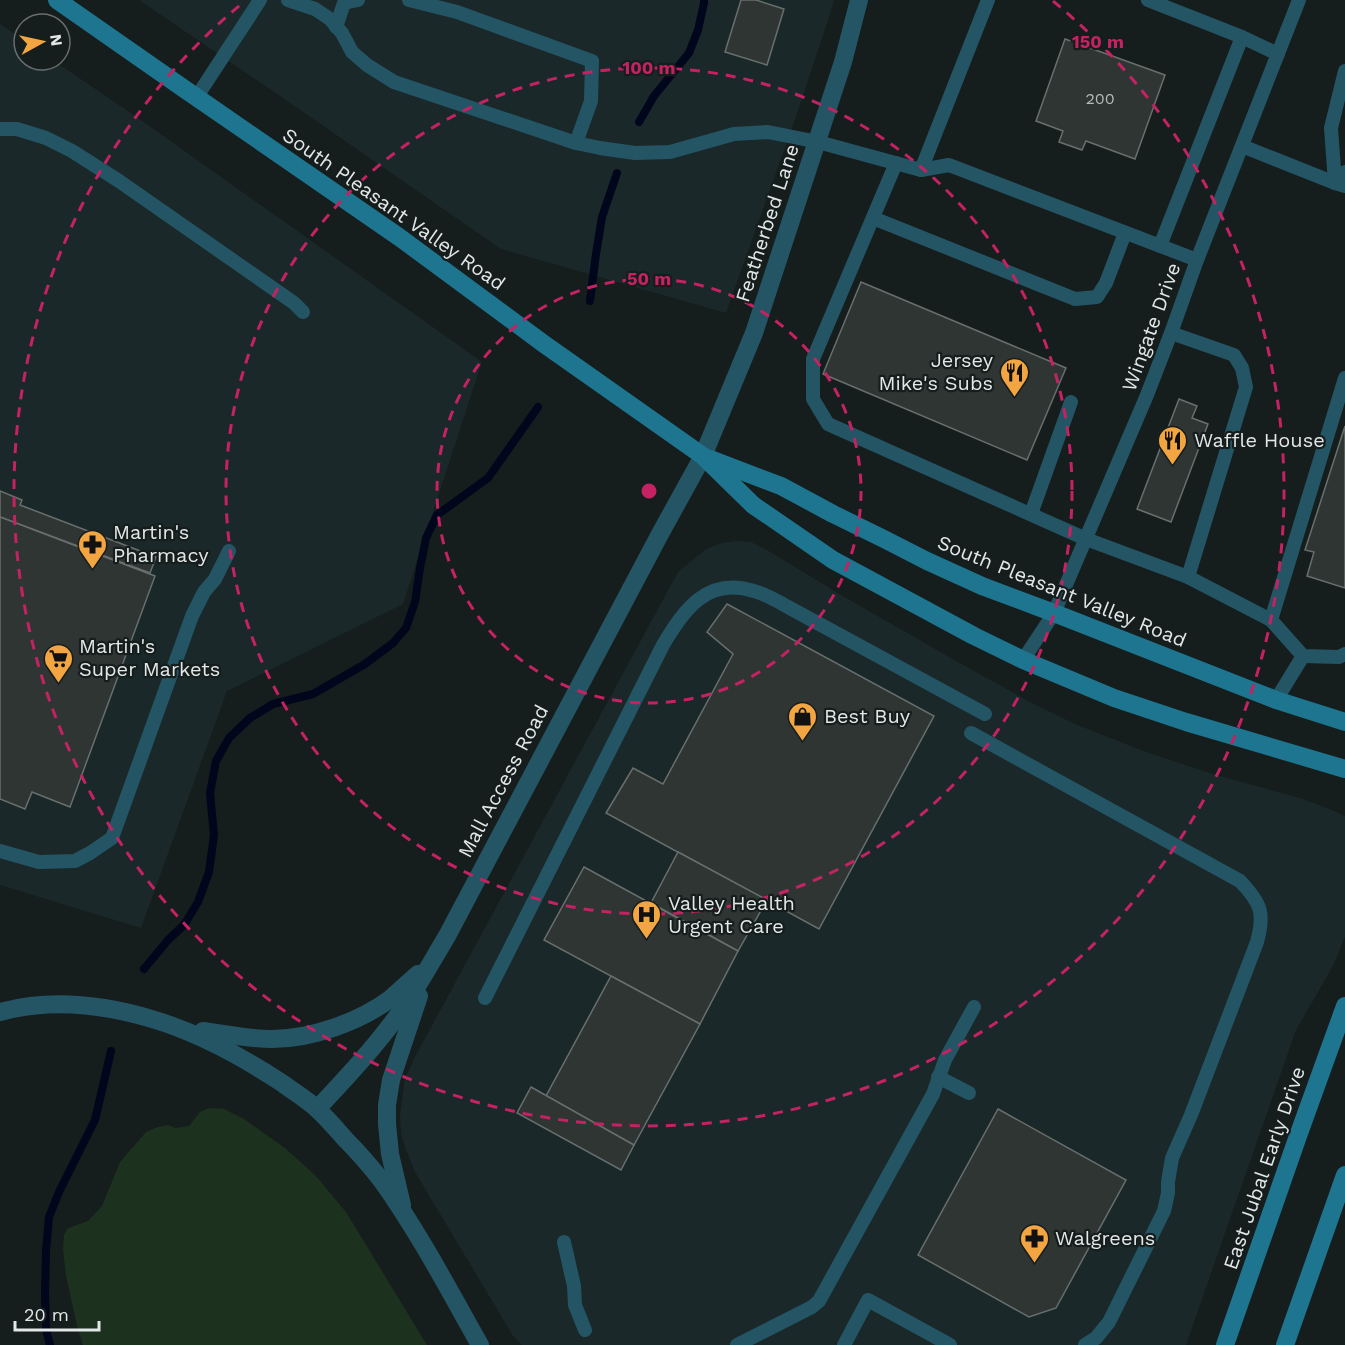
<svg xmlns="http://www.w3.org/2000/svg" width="1345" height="1345" font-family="'Work Sans',sans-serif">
<rect width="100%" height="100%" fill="#161d1d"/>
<g fill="#1a2829">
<polygon points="139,0 834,0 829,17 798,111 726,313 501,249 283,98"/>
<polygon points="0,24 24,40 24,60 53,60 138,118 482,362 403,604 227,691 141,928 0,885"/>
<polygon points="736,541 751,542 767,550 841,595 958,662 1032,703 1075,724 1146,752 1216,775 1300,798 1332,810 1345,816 1345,937 1333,966 1296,1030 1186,1345 522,1345 513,1336 415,1172 407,1152 401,1134 400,1115 405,1078 416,1055 678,572 706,549 722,543"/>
</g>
<polygon fill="#1c311e" points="209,1108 224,1109 244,1119 285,1148 316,1176 346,1212 427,1345 83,1345 78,1330 66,1276 63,1249 64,1235 68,1228 88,1221 102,1206 120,1162 146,1132 158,1127 168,1125 176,1128 189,1126 200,1112"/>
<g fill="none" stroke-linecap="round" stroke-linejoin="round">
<g stroke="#00061b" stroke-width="8">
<polyline points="639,122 654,96 689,53 698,30 704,3 704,0"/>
<polyline points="590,301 596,254 602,217 617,173"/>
<polyline points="144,969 168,940 184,925 198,902 209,872 214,835 210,793 216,761 229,738 250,718 273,704 313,694 365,664 393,643 406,628 415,602 420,568 426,538 437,515 488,478 538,407"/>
<polyline points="50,1345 46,1330 45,1293 46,1251 49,1217 59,1192 95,1120 111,1051"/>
</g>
</g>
<g fill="#2f3533" stroke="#686f6d" stroke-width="1.5">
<polygon points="741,0 756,0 784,9 767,65 725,52"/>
<polygon points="1065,39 1165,75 1135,159 1086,141 1082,150 1059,142 1063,131 1036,121"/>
<polygon points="861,282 1066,368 1027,460 823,374"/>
<polygon points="1179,399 1197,406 1192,418 1208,424 1171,522 1137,509"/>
<polygon points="1345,426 1345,588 1307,576 1314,552 1305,550"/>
<polygon points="0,491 22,500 20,505 156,557 150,573 0,517"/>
<polygon points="0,517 155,576 70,807 32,792 25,809 0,799"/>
<polygon points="727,604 934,716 819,929 606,813 633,768 663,784 733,654 707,632"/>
<polygon points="678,852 767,900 738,951 651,903"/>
<polygon points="584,867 738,951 700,1024 544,940"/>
<polygon points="611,976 700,1024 634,1145 546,1096"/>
<polygon points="531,1087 634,1145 621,1170 517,1113"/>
<polygon points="998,1109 1126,1180 1056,1308 1029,1317 918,1255"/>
</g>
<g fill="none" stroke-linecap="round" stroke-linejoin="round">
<g stroke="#245565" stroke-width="14">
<polyline points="288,0 315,9 330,19 342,33 352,52 367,65 394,82 576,143 600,148 635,153 670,152 734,134 768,132 818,142 921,170 949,165 1197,260"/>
<polyline points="409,0 457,12 592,61 591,101 576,143"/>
<polyline points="1148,0 1242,37 1278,54"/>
<polyline points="336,27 344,3 358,0"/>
<polyline points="196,98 260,0"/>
<polyline points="0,129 17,129 46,138 72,151 119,181 294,303 303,312"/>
<polyline points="1242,146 1335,183 1331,128 1345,71"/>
<polyline points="896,163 813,359 813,399 828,424 1086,539 1188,577 1271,620"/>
<polyline points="921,170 988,0"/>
<polyline points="1345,172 1335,183 1345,186"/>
<polyline points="873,218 1075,299 1097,297 1106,283 1125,233"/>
<polyline points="1160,246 1242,37"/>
<polyline points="1171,333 1234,355 1242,368 1246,387 1188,577"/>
<polyline points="1345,378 1271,620 1303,656 1339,657 1345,654"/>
<polyline points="1031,514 1071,402"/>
<polyline points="1023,660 1054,613 1147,395 1171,333 1197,260 1299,0"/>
<polyline points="1276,700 1303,656"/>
<path d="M 971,733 L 1240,881 C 1261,903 1265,913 1257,942 L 1191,1115 L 1172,1158 L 1168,1182 L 1168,1193 L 1164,1211 L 1109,1322 L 1096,1338 L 1085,1345"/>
<polyline points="0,851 39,862 75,861 90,853 112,838 192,616 204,592 215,579 229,551"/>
<path d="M 485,998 L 663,645 C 684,610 707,576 754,591 C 766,594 777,601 788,607 L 985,714"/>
<polyline points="938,1077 969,1093"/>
<polyline points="564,1242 574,1286 575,1305 585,1330"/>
<polyline points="737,1345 812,1307 819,1301 933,1094 945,1060 974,1007"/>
<polyline points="844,1345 868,1300 950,1345"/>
</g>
<g stroke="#245565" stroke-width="18">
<path d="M 0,1012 C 51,998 102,1004 152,1019 C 199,1033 241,1056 282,1083 C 294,1092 308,1100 318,1110 C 328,1119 337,1130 346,1140 C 359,1153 371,1167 382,1181 C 419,1233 449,1290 480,1345"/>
<path d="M 203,1031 C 226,1034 249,1039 272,1039 C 311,1039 359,1022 390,999 C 399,991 409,982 418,974"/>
<path d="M 317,1109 C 347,1077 376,1046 401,1011 C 418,987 432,961 447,936 L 660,534 L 703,456"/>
<polyline points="402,1205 390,1154 387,1124 387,1105 391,1080 419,996"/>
</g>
<polyline stroke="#245565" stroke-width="18" points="703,456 754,333 843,62 859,0"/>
<g stroke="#1d758f" stroke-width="18">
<polyline points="57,0 183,88 399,237 544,344 703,456 753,505 833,560 974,636 1023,660 1114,698 1186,722 1345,769"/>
<polyline points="710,459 781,486 833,514 884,539 927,561 982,586 1054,613 1276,700 1345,722"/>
<polyline points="1225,1345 1298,1136 1345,1006"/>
<polyline points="1285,1345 1345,1175"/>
</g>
</g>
<g fill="none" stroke="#c42262" stroke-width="3" stroke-dasharray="10 8">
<circle cx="649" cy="491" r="212"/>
<circle cx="649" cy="491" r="423"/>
<path d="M1053 1A635 635 0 1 1 245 1"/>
</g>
<defs>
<symbol id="restaurant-pin" viewBox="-11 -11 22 30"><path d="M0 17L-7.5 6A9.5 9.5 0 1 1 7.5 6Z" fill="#f2a541" stroke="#161d1d"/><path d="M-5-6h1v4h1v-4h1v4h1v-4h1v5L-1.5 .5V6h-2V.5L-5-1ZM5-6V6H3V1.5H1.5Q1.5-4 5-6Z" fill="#111"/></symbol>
<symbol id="pharmacy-pin" viewBox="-11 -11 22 30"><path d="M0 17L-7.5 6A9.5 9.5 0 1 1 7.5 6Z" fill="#f2a541" stroke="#161d1d"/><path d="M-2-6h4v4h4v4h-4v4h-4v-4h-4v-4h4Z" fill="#111"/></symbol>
<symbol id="supermarket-pin" viewBox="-11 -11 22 30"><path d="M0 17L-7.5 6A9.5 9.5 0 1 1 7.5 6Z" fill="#f2a541" stroke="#161d1d"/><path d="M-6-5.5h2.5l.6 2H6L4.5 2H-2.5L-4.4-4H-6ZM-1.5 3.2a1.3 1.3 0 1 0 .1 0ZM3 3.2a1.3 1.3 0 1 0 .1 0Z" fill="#111"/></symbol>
<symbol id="shop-pin" viewBox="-11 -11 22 30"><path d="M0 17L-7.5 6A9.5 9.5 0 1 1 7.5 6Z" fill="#f2a541" stroke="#161d1d"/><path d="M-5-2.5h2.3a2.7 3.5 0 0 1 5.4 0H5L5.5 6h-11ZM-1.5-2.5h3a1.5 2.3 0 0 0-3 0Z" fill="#111"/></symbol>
<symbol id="hospital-pin" viewBox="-11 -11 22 30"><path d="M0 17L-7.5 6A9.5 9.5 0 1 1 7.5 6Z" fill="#f2a541" stroke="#161d1d"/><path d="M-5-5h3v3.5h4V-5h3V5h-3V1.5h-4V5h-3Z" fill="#111"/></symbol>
</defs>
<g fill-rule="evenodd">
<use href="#restaurant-pin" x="998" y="356" width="33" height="45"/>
<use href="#restaurant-pin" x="1156" y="424" width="33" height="45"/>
<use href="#pharmacy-pin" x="76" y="528" width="33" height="45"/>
<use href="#supermarket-pin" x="42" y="642" width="33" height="45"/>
<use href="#shop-pin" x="786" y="700" width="33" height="45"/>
<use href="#hospital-pin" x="630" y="898" width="33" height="45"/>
<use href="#pharmacy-pin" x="1018" y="1222" width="33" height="45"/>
</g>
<g text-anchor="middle" stroke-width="4.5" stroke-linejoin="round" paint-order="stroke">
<g font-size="16" fill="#b5baba">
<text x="1100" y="104">200</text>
</g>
<g font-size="20" fill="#e2e7e7" stroke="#161d1d">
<text transform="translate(394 209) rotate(35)" y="7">South Pleasant Valley Road</text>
<text transform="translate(767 223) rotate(-72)" y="7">Featherbed Lane</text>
<text transform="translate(1151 327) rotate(-70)" y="7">Wingate Drive</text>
<text transform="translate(1062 591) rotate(22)" y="7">South Pleasant Valley Road</text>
<text transform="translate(503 781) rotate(-62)" y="7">Mall Access Road</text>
<text transform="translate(1264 1168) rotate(-71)" y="7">East Jubal Early Drive</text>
</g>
<g font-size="20" fill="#e2e7e7" stroke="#161d1d" text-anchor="start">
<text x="993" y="367" text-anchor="end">Jersey<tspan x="993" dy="23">Mike's Subs</tspan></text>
<text x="1194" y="447">Waffle House</text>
<text x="113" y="539">Martin's<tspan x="113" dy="23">Pharmacy</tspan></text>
<text x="79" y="653">Martin's<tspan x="79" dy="23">Super Markets</tspan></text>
<text x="824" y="723">Best Buy</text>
<text x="668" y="910">Valley Health<tspan x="668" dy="23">Urgent Care</tspan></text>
<text x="1055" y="1245">Walgreens</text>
</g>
</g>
<circle cx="649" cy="491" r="9" fill="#c42262" stroke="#161d1d" stroke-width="3"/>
<g font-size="18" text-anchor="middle" font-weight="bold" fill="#c42262" stroke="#161d1d" stroke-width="4.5" stroke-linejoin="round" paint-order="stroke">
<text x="1098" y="48">150 m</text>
<text x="649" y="74">100 m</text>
<text x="649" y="285">50 m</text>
</g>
<g transform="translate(42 42) rotate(82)"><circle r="28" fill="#161d1d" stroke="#686e6e" stroke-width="1.5"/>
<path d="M0-4.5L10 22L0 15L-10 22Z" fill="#f2a541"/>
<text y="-9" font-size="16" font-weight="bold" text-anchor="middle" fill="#e2e7e7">N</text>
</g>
<path d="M15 1321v9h84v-9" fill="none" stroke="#e2e7e7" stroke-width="3"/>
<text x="24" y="1321" font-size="18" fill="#e2e7e7" stroke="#161d1d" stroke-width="4.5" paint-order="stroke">20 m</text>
</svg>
